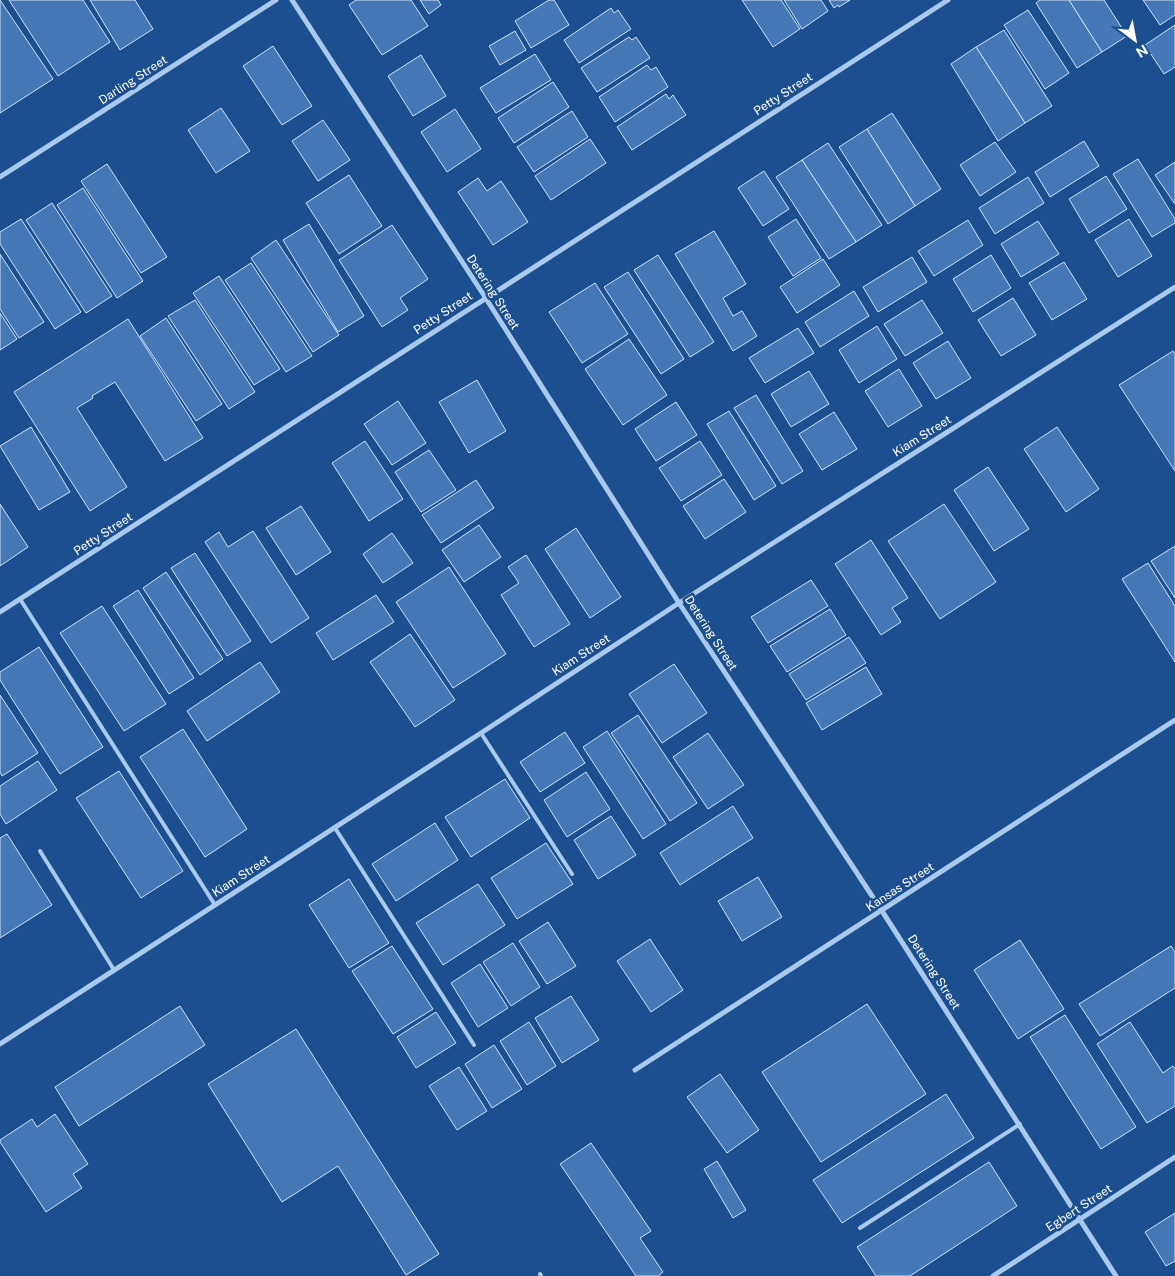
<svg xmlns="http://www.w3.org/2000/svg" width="1175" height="1276" font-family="'Public Sans',sans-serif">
<rect width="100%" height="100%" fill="#1b4f8f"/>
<g fill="#4478b7" stroke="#cfe3fa">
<polygon points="0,0 53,79 0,113"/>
<polygon points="9,0 83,0 110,42 58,76"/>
<polygon points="90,0 135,0 153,29 120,50"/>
<polygon points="356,0 411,0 428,26 382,55 349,5"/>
<polygon points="420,0 438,0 441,5 429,14"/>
<polygon points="549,0 554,0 569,25 531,48 515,21"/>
<polygon points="742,0 781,0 800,29 773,47"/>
<polygon points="784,0 821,0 828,11 802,29"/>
<polygon points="829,0 850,0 839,7 838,5 834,8"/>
<polygon points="1040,0 1069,0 1102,52 1077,68 1036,3"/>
<polygon points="1069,0 1104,0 1127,36 1102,52"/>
<polygon points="1143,0 1175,0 1175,15 1160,25"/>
<polygon points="611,8 614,13 618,10 631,29 579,63 564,40"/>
<polygon points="1028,10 1069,73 1045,89 1004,25"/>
<polygon points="1175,25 1175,67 1164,74 1145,45"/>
<polygon points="1004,30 1052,106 1025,123 976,47"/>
<polygon points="515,31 526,50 500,65 489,46"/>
<polygon points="629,37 632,40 636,37 650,58 597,92 581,68"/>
<polygon points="273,46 312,106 282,125 243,66"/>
<polygon points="976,47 1025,123 998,141 951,64"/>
<polygon points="535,54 551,80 496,113 480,88"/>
<polygon points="421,55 446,96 413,116 388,76"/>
<polygon points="647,65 651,70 656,67 668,87 615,122 599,97"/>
<polygon points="553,82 569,107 514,143 498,118"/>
<polygon points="666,94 669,99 673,95 686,115 632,150 617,127"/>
<polygon points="221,108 250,151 216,173 188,130"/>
<polygon points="455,109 481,149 447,172 421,132"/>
<polygon points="572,111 588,137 534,172 517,147"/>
<polygon points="892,113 941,189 915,206 867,129"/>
<polygon points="323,120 350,160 318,181 292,141"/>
<polygon points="867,129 915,206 888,224 839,147"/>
<polygon points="590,139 606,163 551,200 535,176"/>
<polygon points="1084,141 1099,166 1050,197 1035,172"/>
<polygon points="995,142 1016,172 980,196 960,165"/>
<polygon points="828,143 882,225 856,242 802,160"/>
<polygon points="1138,159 1175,219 1175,223 1152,237 1113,174"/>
<polygon points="802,160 856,242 829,259 776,177"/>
<polygon points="1175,162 1175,204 1155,175"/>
<polygon points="107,164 167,257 141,273 81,181"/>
<polygon points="764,171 789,209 763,226 738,188"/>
<polygon points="349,175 382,226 339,254 306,203"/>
<polygon points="1106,176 1127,209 1089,233 1069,199"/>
<polygon points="1028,177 1044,203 995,234 979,208"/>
<polygon points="478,178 487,191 501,181 528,222 493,245 458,192"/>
<polygon points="83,188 143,281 117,298 57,205"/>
<polygon points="52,203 112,296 86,313 26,220"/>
<polygon points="21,219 81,312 55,329 0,244 0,232"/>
<polygon points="796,219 821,258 793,276 768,237"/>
<polygon points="1129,219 1152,256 1118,277 1095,240"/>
<polygon points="968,220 983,245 934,276 918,251"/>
<polygon points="1038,221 1059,254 1021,277 1001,244"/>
<polygon points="309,224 364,316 338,332 283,240"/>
<polygon points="392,225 428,279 400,298 408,310 382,327 339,260"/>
<polygon points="714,231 746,284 723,298 733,316 742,311 757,336 733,351 675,254"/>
<polygon points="276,240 339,335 313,352 251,258"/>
<polygon points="0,254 44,322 19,338 0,309"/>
<polygon points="658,255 714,342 690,357 634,270"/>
<polygon points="991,255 1011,288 973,312 953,279"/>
<polygon points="912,257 927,282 878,312 863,287"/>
<polygon points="823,259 840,285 797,313 780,287"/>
<polygon points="1064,262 1087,299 1052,320 1029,283"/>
<polygon points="251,263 312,356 286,372 225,280"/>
<polygon points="628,272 684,359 661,374 604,287"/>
<polygon points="219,276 280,369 254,385 193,293"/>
<polygon points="595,283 628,334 582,363 549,312"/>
<polygon points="854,291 869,316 820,347 805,322"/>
<polygon points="1013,298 1036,335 1001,356 978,320"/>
<polygon points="195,300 255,392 229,409 168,316"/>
<polygon points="922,300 943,333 905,356 884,324"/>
<polygon points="0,313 17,339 0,350"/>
<polygon points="166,318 222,404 196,421 140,336"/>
<polygon points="128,319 203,438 165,461 115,382 92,396 93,398 77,408 127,487 90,511 14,392"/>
<polygon points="877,326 897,359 859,383 839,350"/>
<polygon points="798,328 814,353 765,383 749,358"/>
<polygon points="629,339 667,395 623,425 585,369"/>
<polygon points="948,341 971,378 936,399 913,363"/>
<polygon points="1173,351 1175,355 1175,471 1119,385"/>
<polygon points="899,369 922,406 888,427 865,391"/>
<polygon points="809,371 829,404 791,427 771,394"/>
<polygon points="477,380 506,431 469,453 439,402"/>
<polygon points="756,395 803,471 782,484 734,408"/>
<polygon points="398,401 426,443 392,465 364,424"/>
<polygon points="676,402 697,435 656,461 635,429"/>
<polygon points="729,411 776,486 754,500 707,424"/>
<polygon points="834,412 857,449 822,470 799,434"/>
<polygon points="31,427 70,492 39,510 0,446"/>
<polygon points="1057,427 1099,489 1066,512 1024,449"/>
<polygon points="365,441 403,499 369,521 332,463"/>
<polygon points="700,441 722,475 681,501 659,468"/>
<polygon points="429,450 456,490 421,512 395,472"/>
<polygon points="988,467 1029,529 994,551 954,490"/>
<polygon points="724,479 746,512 705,539 683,506"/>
<polygon points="476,480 494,508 441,543 422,515"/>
<polygon points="0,504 28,547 0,566"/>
<polygon points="944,504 996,582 940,619 888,541"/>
<polygon points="301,506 331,552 296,575 266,528"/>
<polygon points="479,525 501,557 464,582 442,550"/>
<polygon points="576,528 621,597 590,618 545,549"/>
<polygon points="253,531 309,618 271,643 205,542 219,532 228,547"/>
<polygon points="392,533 413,563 383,583 363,554"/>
<polygon points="871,540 908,598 892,608 901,622 881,635 835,564"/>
<polygon points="1175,546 1175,598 1151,561"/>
<polygon points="195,553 251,641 227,656 171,568"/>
<polygon points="526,555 570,624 534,647 501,595 519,583 508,567"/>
<polygon points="1148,563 1175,606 1175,662 1122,579"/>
<polygon points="449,567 506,654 453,688 396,602"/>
<polygon points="166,572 223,659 200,675 143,588"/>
<polygon points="811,580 828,606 768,643 751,617"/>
<polygon points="138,590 194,678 169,694 113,606"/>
<polygon points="376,595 394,622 333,660 316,633"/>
<polygon points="102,606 166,704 124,731 60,633"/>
<polygon points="830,609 846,635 787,672 770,646"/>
<polygon points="410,634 455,700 415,727 370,662"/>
<polygon points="849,637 866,663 806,700 789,674"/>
<polygon points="39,647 103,747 60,774 0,680 0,672"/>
<polygon points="260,662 280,692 207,741 187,711"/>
<polygon points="674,664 707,713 662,743 629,694"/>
<polygon points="866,667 882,694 822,730 806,703"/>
<polygon points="0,695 38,753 2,776 0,772"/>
<polygon points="638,715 697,803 670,821 611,733"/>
<polygon points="183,729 247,829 205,857 140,757"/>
<polygon points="607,731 666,824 643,839 583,747"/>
<polygon points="565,732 585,763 540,792 520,762"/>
<polygon points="708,733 744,785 708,809 673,757"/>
<polygon points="38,761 57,790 6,824 0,814 0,786"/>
<polygon points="119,771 183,871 141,898 76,798"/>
<polygon points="586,772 610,809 567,837 544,800"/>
<polygon points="505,779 530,818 471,857 445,817"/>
<polygon points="733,806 753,838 680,885 660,853"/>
<polygon points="611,816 636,855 598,879 574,840"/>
<polygon points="435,823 458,860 396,901 372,864"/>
<polygon points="7,834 52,905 0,938 0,838"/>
<polygon points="546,843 573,884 517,919 491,878"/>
<polygon points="758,877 782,917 742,941 718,901"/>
<polygon points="349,879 389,943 349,968 309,905"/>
<polygon points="478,884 505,925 443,965 416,923"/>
<polygon points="548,922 576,966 547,984 519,941"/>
<polygon points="650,939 683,990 651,1012 617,961"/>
<polygon points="1020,940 1064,1009 1018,1039 974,970"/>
<polygon points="513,943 540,987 511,1006 483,962"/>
<polygon points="392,946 433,1009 393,1034 352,971"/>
<polygon points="1171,946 1175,952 1175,988 1100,1036 1079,1004"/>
<polygon points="480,964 508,1008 478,1027 451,983"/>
<polygon points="571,996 599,1040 562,1063 535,1018"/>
<polygon points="867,1004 926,1094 821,1162 762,1072"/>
<polygon points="180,1006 205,1045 79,1126 55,1087"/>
<polygon points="436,1012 456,1043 416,1068 397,1037"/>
<polygon points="1065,1015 1136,1127 1101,1149 1030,1037"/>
<polygon points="529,1022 556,1066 527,1085 500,1041"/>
<polygon points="1130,1022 1163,1073 1173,1066 1175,1069 1175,1106 1147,1123 1097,1044"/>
<polygon points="296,1029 439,1254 406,1275 338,1166 282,1202 208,1084"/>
<polygon points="494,1045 522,1089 492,1108 465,1064"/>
<polygon points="459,1067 487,1111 457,1130 429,1086"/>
<polygon points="720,1074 759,1130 727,1153 687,1097"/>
<polygon points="946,1094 974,1138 842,1223 813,1180"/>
<polygon points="55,1114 88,1164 73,1174 82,1188 46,1212 0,1142 0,1140 32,1119 37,1127"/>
<polygon points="591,1143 651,1231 640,1238 663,1272 658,1276 636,1276 560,1164"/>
<polygon points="717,1161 746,1210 733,1218 704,1169"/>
<polygon points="989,1162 1017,1206 910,1276 876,1276 857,1247"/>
<polygon points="1175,1213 1175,1261 1166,1266 1145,1232"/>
</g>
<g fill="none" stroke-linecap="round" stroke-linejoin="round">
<g stroke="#a9c9ee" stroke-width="4">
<polyline points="20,599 215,905"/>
<polyline points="481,733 572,874"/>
<polyline points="335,828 474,1045"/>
<polyline points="40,851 114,970"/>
<polyline points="860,1228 1020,1124"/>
<polyline points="540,1274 541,1276"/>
</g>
<g stroke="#a9c9ee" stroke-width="5">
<polyline points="292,0 485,297 679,603 882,911 1116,1276"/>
<polyline points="0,177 276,0"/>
<polyline points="0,612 948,0"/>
<polyline points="0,1044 481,733 679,603 1175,287"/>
<polyline points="635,1070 1175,720"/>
<polyline points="993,1276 1175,1157"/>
</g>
</g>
<g text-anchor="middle" stroke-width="5" stroke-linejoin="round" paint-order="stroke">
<g font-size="12" fill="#fff" stroke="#1b4f8f">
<text transform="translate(133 80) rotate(-33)" y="4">Darling Street</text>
<text transform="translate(783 94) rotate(-33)" y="4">Petty Street</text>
<text transform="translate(493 292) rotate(57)" y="4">Detering Street</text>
<text transform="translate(443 313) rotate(-33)" y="4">Petty Street</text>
<text transform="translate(922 436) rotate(-32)" y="4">Kiam Street</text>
<text transform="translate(103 534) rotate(-33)" y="4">Petty Street</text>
<text transform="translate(711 633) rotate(57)" y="4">Detering Street</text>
<text transform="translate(581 655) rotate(-33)" y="4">Kiam Street</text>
<text transform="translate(241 876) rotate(-33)" y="4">Kiam Street</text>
<text transform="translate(900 887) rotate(-33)" y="4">Kansas Street</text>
<text transform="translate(934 972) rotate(57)" y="4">Detering Street</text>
<text transform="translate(1079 1208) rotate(-33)" y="4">Egbert Street</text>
</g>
</g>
<g transform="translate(1135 40) rotate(148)" stroke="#1b4f8f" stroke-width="4" paint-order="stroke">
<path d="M0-4L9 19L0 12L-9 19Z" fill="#ffffff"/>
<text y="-8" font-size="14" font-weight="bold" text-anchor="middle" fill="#ffffff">N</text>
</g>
</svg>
